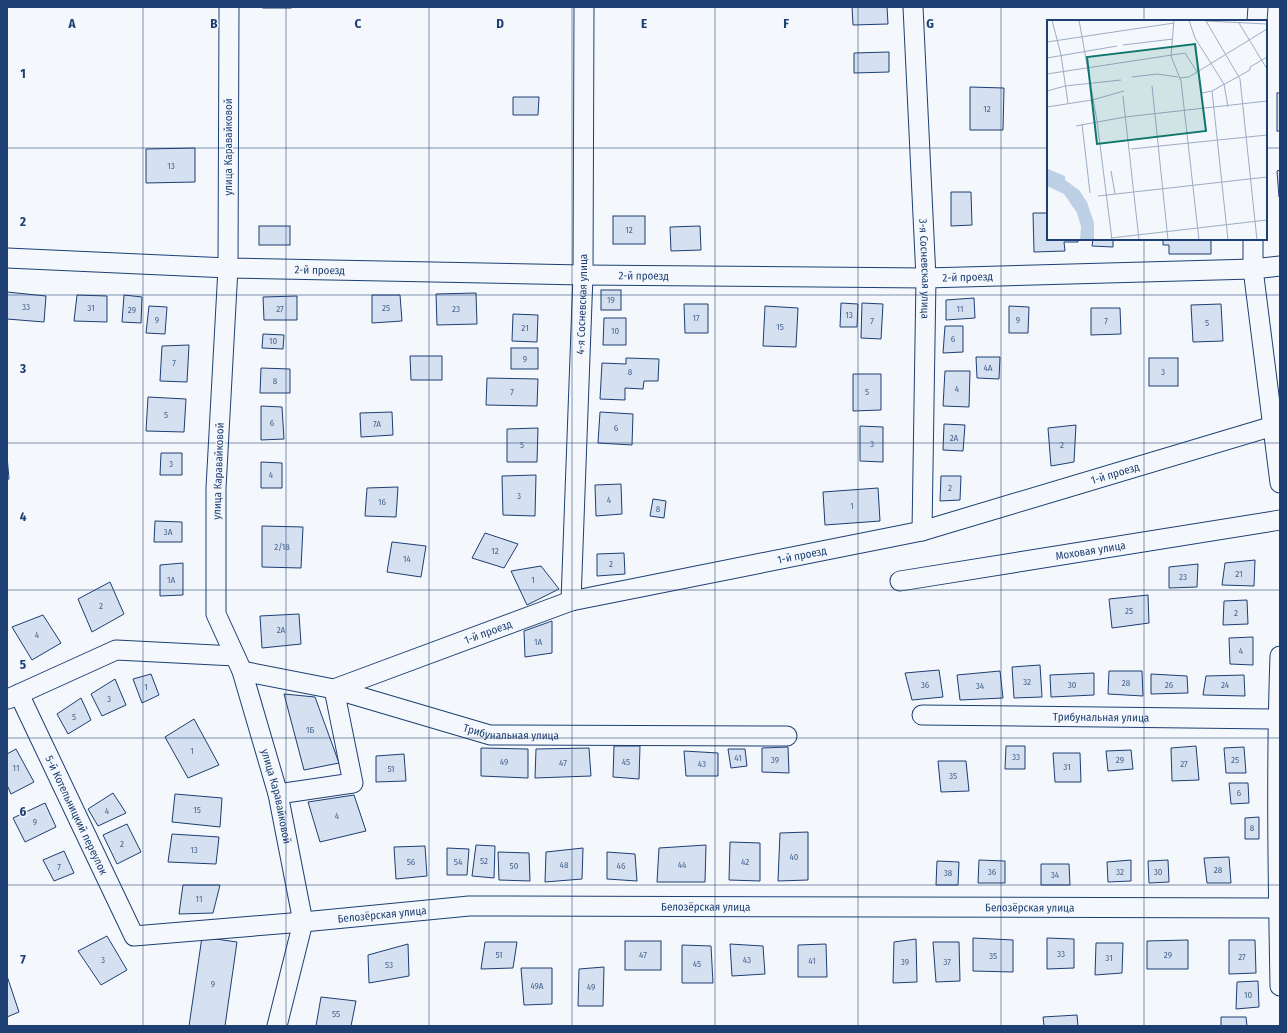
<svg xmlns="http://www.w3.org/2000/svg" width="1287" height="1033" font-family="'Fira Sans Condensed',sans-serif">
<rect width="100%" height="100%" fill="#f4f7fb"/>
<g fill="#d5e0f0" stroke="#1d3f73">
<rect x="263" y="7" width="28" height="1"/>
<polygon points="852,7 887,7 888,24 853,25"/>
<polygon points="889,52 889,72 854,73 854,53"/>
<polygon points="970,87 1004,88 1003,130 970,130"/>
<rect x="1277" y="93" width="3" height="38"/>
<polygon points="513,97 539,97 538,115 513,115"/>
<polygon points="195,148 195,182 146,183 146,149"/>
<polygon points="1280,170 1280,197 1279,197 1277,171"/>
<polygon points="951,192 971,192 972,225 951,226"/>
<polygon points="1033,213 1048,213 1048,239 1078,239 1078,242 1064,242 1065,251 1034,252"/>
<rect x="613" y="216" width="32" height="28"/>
<rect x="259" y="226" width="31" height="19"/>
<polygon points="700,226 701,250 671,251 670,227"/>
<polygon points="1093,239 1113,239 1113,247 1092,246"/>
<polygon points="1163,239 1211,239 1211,254 1169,254 1169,245 1163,245"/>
<rect x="601" y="290" width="20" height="20"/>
<polygon points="7,292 46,296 44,322 7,319"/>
<polygon points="476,293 477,324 437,325 436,294"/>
<polygon points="77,295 107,296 107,322 74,321"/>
<polygon points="124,295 142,297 141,323 122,322"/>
<polygon points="372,295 400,295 402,321 372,323"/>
<polygon points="297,296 297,320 264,320 263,297"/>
<polygon points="974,298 975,318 946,320 946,300"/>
<polygon points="841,303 858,304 857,327 840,327"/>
<polygon points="862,303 883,304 881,339 861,338"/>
<polygon points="684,304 708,304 708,333 685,333"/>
<polygon points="1221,304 1223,341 1193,342 1191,305"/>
<polygon points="149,306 167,307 165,334 146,333"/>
<polygon points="765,306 798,308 796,347 763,346"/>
<polygon points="1009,306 1029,307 1028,333 1009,333"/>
<polygon points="1091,308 1120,308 1121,334 1091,335"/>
<polygon points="513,314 538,315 537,342 512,341"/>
<polygon points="604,318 626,318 626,345 603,345"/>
<polygon points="945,326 963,326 963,352 943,353"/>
<polygon points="263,334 284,335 283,349 262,348"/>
<polygon points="189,345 187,382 160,381 162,346"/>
<rect x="511" y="348" width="27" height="21"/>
<polygon points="410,356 442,356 442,380 411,380"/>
<polygon points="976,357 1000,357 999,379 977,378"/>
<polygon points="626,358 659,359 658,381 644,381 643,389 625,388 625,400 600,399 602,363 626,364"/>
<rect x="1149" y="358" width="29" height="28"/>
<polygon points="261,368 290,369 290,393 260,393"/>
<polygon points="945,371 970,371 969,407 943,406"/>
<polygon points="853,374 881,374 881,410 853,411"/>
<polygon points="487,378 538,379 537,406 486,405"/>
<polygon points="148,397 186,399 184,432 146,431"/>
<polygon points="261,406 282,407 284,439 261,440"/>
<polygon points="392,412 393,435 361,437 360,413"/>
<polygon points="600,412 633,414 632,445 598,443"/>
<polygon points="944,424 965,425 963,451 943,450"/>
<polygon points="1076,425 1074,462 1051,466 1048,428"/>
<polygon points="860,426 883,427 883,462 860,461"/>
<polygon points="538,428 537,462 507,462 507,429"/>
<polygon points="161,453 182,453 182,475 160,475"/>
<polygon points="7,456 9,479 7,480"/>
<polygon points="261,462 282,463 282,488 261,488"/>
<polygon points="536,475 535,516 503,515 502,476"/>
<polygon points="941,476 961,476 960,500 940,501"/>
<polygon points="621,484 622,514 596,516 595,485"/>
<polygon points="398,487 396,517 365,516 367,488"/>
<polygon points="878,488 880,521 825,525 823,492"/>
<polygon points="653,499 666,501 664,518 650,516"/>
<polygon points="155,521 182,522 182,542 154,542"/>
<polygon points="262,526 303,527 301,568 262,567"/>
<polygon points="485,533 518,544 504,568 472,558"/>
<polygon points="392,542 426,546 421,577 387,572"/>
<polygon points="624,553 625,574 597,576 597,554"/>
<polygon points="1255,560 1254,586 1222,585 1225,563"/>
<polygon points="183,563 183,595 160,596 160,565"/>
<polygon points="1198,564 1197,587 1169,588 1169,567"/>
<polygon points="541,566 559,589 527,605 511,571"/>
<polygon points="110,582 124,614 92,632 78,599"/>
<polygon points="1148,595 1149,623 1112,628 1109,599"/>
<polygon points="1247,600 1248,624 1223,625 1224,601"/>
<polygon points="299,614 301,644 262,648 260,616"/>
<polygon points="43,615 61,643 32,660 12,627"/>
<polygon points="552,621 552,653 525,657 524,631"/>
<polygon points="1253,637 1253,665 1230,664 1229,638"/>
<polygon points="1040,665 1042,697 1014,698 1012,667"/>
<polygon points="939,670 943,697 912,700 905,673"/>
<polygon points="1000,671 1003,698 960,700 957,675"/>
<polygon points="1109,671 1142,671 1143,696 1108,694"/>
<polygon points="1094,673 1094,695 1051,697 1050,675"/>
<polygon points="151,674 159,695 142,703 133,679"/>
<polygon points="1151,674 1187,676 1188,693 1151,694"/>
<polygon points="1244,675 1245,696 1203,695 1206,676"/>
<polygon points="115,679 126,705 102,716 91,694"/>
<polygon points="284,694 315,697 339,763 304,770"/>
<polygon points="81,698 91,720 68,734 57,714"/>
<polygon points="194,719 219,765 188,778 165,737"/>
<polygon points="614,746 640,746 639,779 613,777"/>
<polygon points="1006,746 1025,746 1025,769 1005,769"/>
<polygon points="1196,746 1199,780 1172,781 1171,748"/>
<polygon points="788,747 789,773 762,772 762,748"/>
<polygon points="1244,747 1246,773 1226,773 1224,748"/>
<polygon points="481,748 528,749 528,778 481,776"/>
<polygon points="589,748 591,776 535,778 536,749"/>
<polygon points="16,749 34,782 11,794 7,785 7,754"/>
<polygon points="728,749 745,749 747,766 731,768"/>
<polygon points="1131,750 1133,769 1108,771 1106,751"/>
<polygon points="684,751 718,753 718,776 686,776"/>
<polygon points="1053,753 1080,753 1081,782 1055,782"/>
<polygon points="404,754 406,781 376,782 376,756"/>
<polygon points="938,761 966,761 969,791 941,792"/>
<polygon points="1229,783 1248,783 1249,803 1231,804"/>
<polygon points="113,793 126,813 98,826 88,809"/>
<polygon points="175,794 222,798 220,827 172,822"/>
<polygon points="354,795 366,831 320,842 308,802"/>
<polygon points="45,803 56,827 25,842 13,818"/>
<polygon points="1259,817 1259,839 1245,839 1245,818"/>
<polygon points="127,824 141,852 117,864 103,835"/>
<polygon points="808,832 808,880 778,881 780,833"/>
<polygon points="172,834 219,837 216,864 168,862"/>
<polygon points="730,842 760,843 760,881 729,880"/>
<polygon points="476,845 495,846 494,878 472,876"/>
<polygon points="706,845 705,882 657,882 659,848"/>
<polygon points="425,846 427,876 396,879 394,847"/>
<polygon points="447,848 469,849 467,875 447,875"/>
<polygon points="583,848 582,879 545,882 546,852"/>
<polygon points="64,851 74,873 54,881 43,860"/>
<polygon points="498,852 529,853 530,881 499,880"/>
<polygon points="607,852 635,854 637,881 607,879"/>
<polygon points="1229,857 1231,883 1207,883 1204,858"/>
<polygon points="979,860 1005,861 1005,883 978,883"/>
<polygon points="1131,860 1131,881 1108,882 1107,862"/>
<polygon points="1168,860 1169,882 1149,883 1148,861"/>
<polygon points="937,861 959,862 958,885 936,885"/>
<polygon points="1041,864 1069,864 1070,885 1041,885"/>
<polygon points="183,885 220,885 213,913 179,914"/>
<polygon points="107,936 127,970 101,985 78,951"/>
<polygon points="202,937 237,942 225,1026 189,1026"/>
<polygon points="973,938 1013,940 1013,972 973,971"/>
<polygon points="1047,938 1074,939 1074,968 1047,969"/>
<polygon points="916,939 917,982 893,983 894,942"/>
<polygon points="1188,940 1188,969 1147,969 1147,941"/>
<polygon points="1229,940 1255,940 1256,973 1229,974"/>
<rect x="625" y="941" width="36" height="29"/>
<polygon points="485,942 517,942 513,968 481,969"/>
<polygon points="933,942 959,942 960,981 936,982"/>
<polygon points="1096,943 1123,943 1122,973 1095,975"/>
<polygon points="408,944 409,976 369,983 368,955"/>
<polygon points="730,944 763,946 765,974 732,976"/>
<polygon points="826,944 827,977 798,977 798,945"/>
<polygon points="682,945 711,946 713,983 682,983"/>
<polygon points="604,967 603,1006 578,1006 579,969"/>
<polygon points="521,968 552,968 552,1004 524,1005"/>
<polygon points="7,976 19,1012 7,1017"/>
<polygon points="1258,981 1259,1007 1236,1009 1237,982"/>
<polygon points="321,997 356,1001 351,1026 316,1026"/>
<polygon points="1077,1015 1078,1026 1044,1026 1043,1017"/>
<polygon points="1221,1017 1246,1017 1247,1026 1221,1026"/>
</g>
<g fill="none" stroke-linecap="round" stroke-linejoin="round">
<defs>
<g id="minor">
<path id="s1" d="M 229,7 L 228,268 L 216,488 L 216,614 L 242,671 L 278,794 L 303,922 L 277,1026"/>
<path id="s2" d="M 913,7 L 926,278 L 922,531"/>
<polyline points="1257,21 1258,7"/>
<polyline points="1253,239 1253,269 1280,483"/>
<path id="s3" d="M 7,258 L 228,268 L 583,275 L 926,278 L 1253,269 L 1280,266"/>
<path id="s4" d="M 900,581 L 1280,520"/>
<path id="s5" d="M 571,601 L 583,275 L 584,7"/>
<path d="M 1280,656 C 1276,766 1278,876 1280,986"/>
<path id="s6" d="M 242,671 L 334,689 L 490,735 L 787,736"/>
<path id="s7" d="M 19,694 L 134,936 L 303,922 L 469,906 L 1280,908"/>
<polyline points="8,699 116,650 235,656"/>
<path id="s8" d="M 922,715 L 1280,719"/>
<path id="s9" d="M 278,794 L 353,783 L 334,689 L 571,601 L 922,531 L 1273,426"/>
</g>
</defs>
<use href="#minor" stroke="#1d3f73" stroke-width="21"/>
<use href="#minor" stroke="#f4f7fb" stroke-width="19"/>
</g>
<path fill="none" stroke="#1d3f73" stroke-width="1" stroke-opacity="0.55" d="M 143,7 L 143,1026M 286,7 L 286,1026M 429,7 L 429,1026M 572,7 L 572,1026M 715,7 L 715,1026M 858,7 L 858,1026M 1001,7 L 1001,1026M 1144,7 L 1144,21M 7,148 L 1048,148M 1266,148 L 1280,148M 1144,239 L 1144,1026M 7,295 L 1280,295M 7,443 L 1280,443M 7,590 L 1280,590M 7,738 L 1280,738M 7,885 L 1280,885"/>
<g text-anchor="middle" stroke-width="3" stroke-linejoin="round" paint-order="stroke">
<g font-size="9" fill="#4b6792">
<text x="987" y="112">12</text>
<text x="171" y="169">13</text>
<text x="629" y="233">12</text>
<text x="611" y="303">19</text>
<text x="26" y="310">33</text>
<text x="91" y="311">31</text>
<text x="386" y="311">25</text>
<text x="280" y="312">27</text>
<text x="456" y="312">23</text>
<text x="960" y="312">11</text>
<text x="132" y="313">29</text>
<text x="849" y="318">13</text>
<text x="696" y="321">17</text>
<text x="157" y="323">9</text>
<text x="1018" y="323">9</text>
<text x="872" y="324">7</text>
<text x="1106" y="324">7</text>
<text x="1207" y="326">5</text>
<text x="780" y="330">15</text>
<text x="525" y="331">21</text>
<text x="615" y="334">10</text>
<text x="953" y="342">6</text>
<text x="273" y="344">10</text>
<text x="525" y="362">9</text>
<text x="174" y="366">7</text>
<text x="988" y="371">4А</text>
<text x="630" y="375">8</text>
<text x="1163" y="375">3</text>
<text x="275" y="384">8</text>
<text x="957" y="392">4</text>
<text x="512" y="395">7</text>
<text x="867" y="395">5</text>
<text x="166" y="418">5</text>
<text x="272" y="426">6</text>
<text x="377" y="427">7А</text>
<text x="616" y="431">6</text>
<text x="954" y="441">2А</text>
<text x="872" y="447">3</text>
<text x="522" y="448">5</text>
<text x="1062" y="448">2</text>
<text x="171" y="467">3</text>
<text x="271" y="478">4</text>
<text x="950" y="491">2</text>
<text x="519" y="499">3</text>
<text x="609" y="503">4</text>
<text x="382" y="505">16</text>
<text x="852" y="509">1</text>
<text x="658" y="512">8</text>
<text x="168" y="535">3А</text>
<text x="282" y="550">2/18</text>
<text x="495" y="554">12</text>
<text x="407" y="562">14</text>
<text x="611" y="567">2</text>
<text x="1239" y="577">21</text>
<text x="1183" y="580">23</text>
<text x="171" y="583">1А</text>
<text x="533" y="583">1</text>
<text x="101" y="609">2</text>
<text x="1129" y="614">25</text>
<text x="1236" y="616">2</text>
<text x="281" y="633">2А</text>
<text x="37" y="638">4</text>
<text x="538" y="645">1А</text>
<text x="1241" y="654">4</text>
<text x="1027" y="685">32</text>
<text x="1126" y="686">28</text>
<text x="925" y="688">36</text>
<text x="1072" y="688">30</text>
<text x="1169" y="688">26</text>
<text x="1225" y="688">24</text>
<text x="980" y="689">34</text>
<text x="146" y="690">1</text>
<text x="109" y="702">3</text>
<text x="74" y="720">5</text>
<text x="310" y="733">1Б</text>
<text x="192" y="754">1</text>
<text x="1016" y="760">33</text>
<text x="738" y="761">41</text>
<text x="775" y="763">39</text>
<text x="1120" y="763">29</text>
<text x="1235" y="763">25</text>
<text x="504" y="765">49</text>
<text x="626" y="765">45</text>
<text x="563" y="766">47</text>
<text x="702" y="767">43</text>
<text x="1184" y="767">27</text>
<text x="1067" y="770">31</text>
<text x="16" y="771">11</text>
<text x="391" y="772">51</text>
<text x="953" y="779">35</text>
<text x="1239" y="796">6</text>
<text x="197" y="813">15</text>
<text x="107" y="814">4</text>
<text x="337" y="819">4</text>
<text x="35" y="825">9</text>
<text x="1252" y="831">8</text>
<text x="122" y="847">2</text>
<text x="194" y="853">13</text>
<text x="794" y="860">40</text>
<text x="484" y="864">52</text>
<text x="411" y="865">56</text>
<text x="458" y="865">54</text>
<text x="745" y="865">42</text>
<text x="564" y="868">48</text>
<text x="682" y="868">44</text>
<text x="514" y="869">50</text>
<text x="621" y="869">46</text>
<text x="59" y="870">7</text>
<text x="1218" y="873">28</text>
<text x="992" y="875">36</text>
<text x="1120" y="875">32</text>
<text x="1158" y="875">30</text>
<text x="948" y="876">38</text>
<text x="1055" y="878">34</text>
<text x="199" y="902">11</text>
<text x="1061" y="957">33</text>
<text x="499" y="958">51</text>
<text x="643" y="958">47</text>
<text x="1168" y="958">29</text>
<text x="993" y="959">35</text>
<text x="1242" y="960">27</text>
<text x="1109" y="961">31</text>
<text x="103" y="963">3</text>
<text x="747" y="963">43</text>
<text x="812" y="964">41</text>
<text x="905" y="965">39</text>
<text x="947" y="965">37</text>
<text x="697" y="967">45</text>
<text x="389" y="968">53</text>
<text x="213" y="987">9</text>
<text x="537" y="989">49А</text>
<text x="591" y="990">49</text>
<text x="1248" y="998">10</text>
<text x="336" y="1017">55</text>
</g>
<g font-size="11" fill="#1d3f73" stroke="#f4f7fb">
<text transform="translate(228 147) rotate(-90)" y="4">улица Каравайковой</text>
<text dy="4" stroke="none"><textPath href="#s2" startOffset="262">3-я Сосневская улица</textPath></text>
<text dy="4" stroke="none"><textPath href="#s3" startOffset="313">2-й проезд</textPath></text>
<text dy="4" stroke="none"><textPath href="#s3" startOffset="637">2-й проезд</textPath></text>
<text dy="4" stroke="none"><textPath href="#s3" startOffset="961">2-й проезд</textPath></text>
<text dy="4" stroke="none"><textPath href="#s5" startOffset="297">4-я Сосневская улица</textPath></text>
<text transform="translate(218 471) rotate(-88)" y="4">улица Каравайковой</text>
<text dy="4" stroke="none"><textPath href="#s9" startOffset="984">1-й проезд</textPath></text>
<text dy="4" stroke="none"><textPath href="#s4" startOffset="193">Моховая улица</textPath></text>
<text dy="4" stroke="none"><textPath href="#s9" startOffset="660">1-й проезд</textPath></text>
<text dy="4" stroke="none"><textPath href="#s9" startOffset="336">1-й проезд</textPath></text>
<text dy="4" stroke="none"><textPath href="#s8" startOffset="179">Трибунальная улица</textPath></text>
<text dy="4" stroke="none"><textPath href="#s6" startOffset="277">Трибунальная улица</textPath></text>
<text dy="4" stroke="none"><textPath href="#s1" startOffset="800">улица Каравайковой</textPath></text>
<text dy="4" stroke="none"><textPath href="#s7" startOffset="134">5-й Котельницкий переулок</textPath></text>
<text dy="4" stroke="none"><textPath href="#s7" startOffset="841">Белозёрская улица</textPath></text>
<text dy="4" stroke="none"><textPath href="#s7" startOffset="1165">Белозёрская улица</textPath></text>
<text dy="4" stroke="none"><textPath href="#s7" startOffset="517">Белозёрская улица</textPath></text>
</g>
</g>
<g transform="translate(1047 20)">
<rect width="220" height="220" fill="#f4f7fb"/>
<path d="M 1,149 L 18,156 L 18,160 L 32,170 L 40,182 L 47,203 L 47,220 L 33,220 L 34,207 L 30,193 L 17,174 L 0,166 Z" fill="#bed0e5"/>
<path fill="none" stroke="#9eadc5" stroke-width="1" d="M 5,0 L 14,35 L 21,83M 32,0 L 50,101 L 65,220M 127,0 L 124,36 L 134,61 L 152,220M 142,0 L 148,18 L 177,64 L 181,87M 155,0 L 159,1 L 193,59 L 210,220M 159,1 L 220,4M 192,3 L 220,49M 0,22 L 127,3M 76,25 L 126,19M 0,38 L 70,26M 0,54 L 138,33 L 150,52M 85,57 L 110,54 L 131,57M 132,58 L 142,57 L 220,9M 105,66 L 121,220M 0,71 L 18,66 L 74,60M 165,71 L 181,220M 155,73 L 165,71 L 203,50 L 203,47 L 220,37M 76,76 L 92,220M 0,87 L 45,80 L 77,71M 35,104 L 43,173M 29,106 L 78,97 L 220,81M 84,129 L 220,115M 64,151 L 68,174M 51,176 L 220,157M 64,218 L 220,200"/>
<path fill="#0f766e" fill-opacity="0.15" stroke="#0f766e" stroke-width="2" d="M 148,24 L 159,111 L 50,124 L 40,37 Z"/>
<rect width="220" height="220" fill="none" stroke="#1d3f73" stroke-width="2"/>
</g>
<g font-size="13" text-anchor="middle" font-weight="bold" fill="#1d3f73" stroke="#f4f7fb" stroke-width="3" stroke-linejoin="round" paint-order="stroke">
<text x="72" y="28">A</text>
<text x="214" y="28">B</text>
<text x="358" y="28">C</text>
<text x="500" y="28">D</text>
<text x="644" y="28">E</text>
<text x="786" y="28">F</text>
<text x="930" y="28">G</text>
<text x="23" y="78">1</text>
<text x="23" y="226">2</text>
<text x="23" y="373">3</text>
<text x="23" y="521">4</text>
<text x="23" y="669">5</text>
<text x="23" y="816">6</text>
<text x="23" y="964">7</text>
</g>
<rect width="1287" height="1033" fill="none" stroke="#1d3f73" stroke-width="16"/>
</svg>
